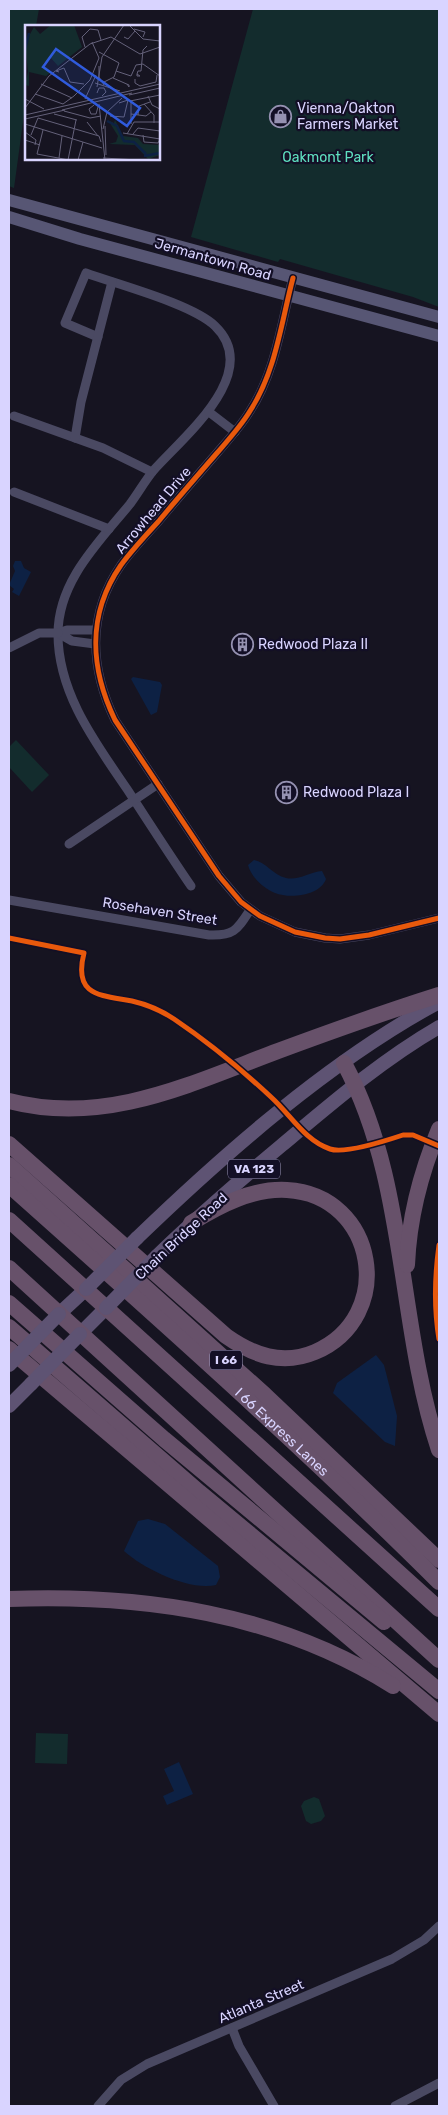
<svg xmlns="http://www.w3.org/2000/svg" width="448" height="2115" font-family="Rubik,sans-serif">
<rect width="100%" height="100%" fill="#161421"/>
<g fill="#132c2d">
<polygon points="9,9 39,9 36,26 26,26 26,100 14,188 9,186"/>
<polygon points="253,9 439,9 439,307 413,297 280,259 278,262 191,237"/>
<polygon points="16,740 49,775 32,792 9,767 9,747"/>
<polygon points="36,1733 68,1734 67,1764 35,1763"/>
<polygon points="314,1797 319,1799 325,1816 321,1821 311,1824 306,1821 301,1806 304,1801"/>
</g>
<g fill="#0d2144">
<polygon points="15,561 21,561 24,568 31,572 19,596 12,592 14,589 9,585 15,571 13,566"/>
<polygon points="133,677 160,682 162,685 157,712 151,715 131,679"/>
<path d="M 254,860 C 266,862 273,875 286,878 C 298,881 310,872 322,871 L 326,879 C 320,896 290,899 275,893 C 264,889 251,877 248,865 Z"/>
<polygon points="376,1355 384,1365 397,1416 395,1446 385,1442 333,1393 337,1383"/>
<path d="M 148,1519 L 165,1524 L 218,1566 L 220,1577 L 216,1585 C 189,1591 144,1569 124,1551 L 138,1521 Z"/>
<polygon points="179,1762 193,1794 167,1805 163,1796 174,1791 164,1769"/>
</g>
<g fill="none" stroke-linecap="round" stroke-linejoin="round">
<g stroke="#4a4962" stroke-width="9">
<path d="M 293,278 C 281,323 276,371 250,411 C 241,426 229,439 217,453 C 197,476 177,499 158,522 C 145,536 132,550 121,565 C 87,614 90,668 115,720 L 219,876 L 241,902 L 260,916 L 295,932 L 325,938 L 340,939 L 369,935 L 439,918"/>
<path d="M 98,337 L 65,323 L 86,273 C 119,285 192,304 215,326 C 264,373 182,438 153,471 C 145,481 138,493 130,504 C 99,542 58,581 58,634 C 58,693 95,742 127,789 C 148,821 169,854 191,886"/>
<polyline points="209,412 235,432"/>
<polyline points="14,416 103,448 152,472"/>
<polyline points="75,438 81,402 112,282"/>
<polyline points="14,492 109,529"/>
<polyline points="95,644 72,641 58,633 67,630 96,630"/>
<polyline points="9,648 39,633 58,633"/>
<polyline points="69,844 158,784"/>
<path d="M 9,900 L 209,935 C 234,936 237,930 250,910"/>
<polyline points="232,2028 239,2046 274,2106"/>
<polyline points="98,2106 121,2080 147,2064 392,1959 424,1940 439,1926"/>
<polyline points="395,2106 439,2083"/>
</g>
<g stroke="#575674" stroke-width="12">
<polyline points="9,200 439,317"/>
<polyline points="9,217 80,239 439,336"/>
</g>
<g stroke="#5e5373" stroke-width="14">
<path d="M 137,1238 C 225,1153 331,1060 439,1002"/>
<path d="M 157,1256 C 197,1217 239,1181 282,1145 C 332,1103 382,1060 439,1027"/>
<polyline points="59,1314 86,1289"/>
<polyline points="80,1334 106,1308"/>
<polyline points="9,1406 31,1384"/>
</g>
<g stroke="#67516a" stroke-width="16">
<path d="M 344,1063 C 408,1182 397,1324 439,1450"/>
<path d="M 9,1101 C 105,1126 190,1084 278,1051 C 332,1031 385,1012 439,995"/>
<path d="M 9,1144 L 226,1336 C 253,1355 282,1366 315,1352 C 397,1317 377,1195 287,1190 C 253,1188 220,1205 191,1223"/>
<polyline points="9,1165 265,1395 439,1560"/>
<path id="s1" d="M 9,1185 C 155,1315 301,1445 439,1582"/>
<polyline points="9,1220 439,1609"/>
<path d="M 407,1265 C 409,1217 421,1172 439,1129"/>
<polyline points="9,1268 439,1660"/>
<polyline points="9,1303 164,1439 384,1622"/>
<polyline points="9,1327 199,1492 439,1691"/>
<polyline points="9,1349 439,1714"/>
<path d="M 9,1599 C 143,1594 277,1613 393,1686"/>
</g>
<g stroke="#5e5373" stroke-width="14">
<polyline points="86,1289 137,1238"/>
<polyline points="106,1308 157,1256"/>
<polyline points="9,1365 59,1314"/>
<polyline points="31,1384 80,1334"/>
</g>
<defs>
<g id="cycleway">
<path d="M 293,278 C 281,323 276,371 250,411 C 241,426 229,439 217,453 C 197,476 177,499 158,522 C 145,536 132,550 121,565 C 87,614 90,668 115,720 L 219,876 L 241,902 L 260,916 L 295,932 L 325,938 L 340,939 L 369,935 L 439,918"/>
<path d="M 9,938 L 84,953 C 73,996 100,995 132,1001 C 145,1004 162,1011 174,1019 C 208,1042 241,1069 271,1097 C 290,1114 305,1141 330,1149 C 345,1154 388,1140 403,1135 L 413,1135 L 439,1146"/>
<path d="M 439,1245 C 435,1274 434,1309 439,1339"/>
</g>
</defs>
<use href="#cycleway" stroke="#130f26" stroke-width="8"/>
<use href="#cycleway" stroke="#e8590c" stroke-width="5"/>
</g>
<defs>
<symbol id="shop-ring" viewBox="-11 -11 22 22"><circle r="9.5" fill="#130f26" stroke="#9591b1" stroke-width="1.5"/><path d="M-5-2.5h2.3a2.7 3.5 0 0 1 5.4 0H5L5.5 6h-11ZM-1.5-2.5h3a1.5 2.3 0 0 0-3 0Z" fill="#9591b1"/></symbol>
<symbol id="building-ring" viewBox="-11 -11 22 22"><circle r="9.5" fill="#130f26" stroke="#9591b1" stroke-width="1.5"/><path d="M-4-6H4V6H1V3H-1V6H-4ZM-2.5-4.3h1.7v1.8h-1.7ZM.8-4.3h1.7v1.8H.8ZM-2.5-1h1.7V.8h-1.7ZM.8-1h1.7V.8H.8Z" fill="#9591b1"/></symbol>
</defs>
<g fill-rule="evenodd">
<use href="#shop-ring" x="268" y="104" width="25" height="25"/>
<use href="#building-ring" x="230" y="632" width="25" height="25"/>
<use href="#building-ring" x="274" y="780" width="25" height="25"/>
</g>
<g text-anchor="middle" stroke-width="4.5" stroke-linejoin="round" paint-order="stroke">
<g fill="#130f26" stroke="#9e99be" stroke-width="1">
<rect x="228" y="1159.5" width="52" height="19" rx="4"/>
<rect x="210" y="1350.5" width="32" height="19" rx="4"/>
</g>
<g font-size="12" font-weight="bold" fill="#d9d4ff">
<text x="254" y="1173">VA 123</text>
<text x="226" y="1364">I 66</text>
</g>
<g font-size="14" fill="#d9d4ff" stroke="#130f26" text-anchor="start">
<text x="297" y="113">Vienna/Oakton<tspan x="297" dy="16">Farmers Market</tspan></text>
<text x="258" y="649">Redwood Plaza II</text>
<text x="303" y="797">Redwood Plaza I</text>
</g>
<g font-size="14" fill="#5fe0c0" stroke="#130f26">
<text x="328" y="162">Oakmont Park</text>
</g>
<g font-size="14" fill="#d9d4ff" stroke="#130f26">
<text transform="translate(213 259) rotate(16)" y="5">Jermantown Road</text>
<text transform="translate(153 510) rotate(-50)" y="5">Arrowhead Drive</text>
<text transform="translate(160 911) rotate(9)" y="5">Rosehaven Street</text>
<text transform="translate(181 1236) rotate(-43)" y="5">Chain Bridge Road</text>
<text dy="5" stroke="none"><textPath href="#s1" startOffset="368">I 66 Express Lanes</textPath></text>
<text transform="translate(261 2001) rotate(-23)" y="5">Atlanta Street</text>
</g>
</g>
<g transform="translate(25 25)">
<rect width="135" height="135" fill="#161421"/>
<path d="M 26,0 L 49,0 L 57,22 L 33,41 L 25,32 L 18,39 L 26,47 L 21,51 L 4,47 L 4,61 L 0,60 L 3,47 L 0,18 L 9,2 L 15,9 ZM 83,95 L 89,98 L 90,95 L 98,111 L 113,113 L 118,119 L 135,120 L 135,130 L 123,134 L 110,120 L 84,119 L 91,117 L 93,111 Z" fill="#132c2d"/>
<path fill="none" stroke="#0d2144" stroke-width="2.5" d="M 0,25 L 4,8M 82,96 L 92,101 L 99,116 L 109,117 L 121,129M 119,131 L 135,128"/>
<path fill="none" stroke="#64617a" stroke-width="1" d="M 104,0 L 118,14 L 135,16M 109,4 L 120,7 L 118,12M 99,12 L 103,14 L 110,6M 60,22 L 57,12 L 65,4 L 73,5 L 76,15M 74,27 L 94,38 L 89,52 L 79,57M 118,39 L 135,51M 74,41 L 74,52 L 79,60M 91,46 L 106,51 L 111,40 L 118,39M 34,47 L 31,46 L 39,43 L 45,57 L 59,59M 112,49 L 115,51 L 112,51 L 112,49 L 113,46 L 116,46 L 118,25 L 122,21 L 120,23M 88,53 L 104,60 L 104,62 L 102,59M 110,54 L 110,58 L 115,61 L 131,57 L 132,50M 70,58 L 95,66M 16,59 L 47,73M 72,62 L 77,32 L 99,0M 72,68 L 74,63 L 79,63 L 81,67 L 77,71M 10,69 L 38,79 L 49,71 L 65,55 L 74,33 L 67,17M 104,70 L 135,63M 123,71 L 127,80 L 135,84M 0,74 L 19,84M 60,74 L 71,50M 105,76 L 135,70M 74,79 L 80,135M 119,79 L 129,90 L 129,98M 69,80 L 64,84 L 66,89 L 71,89 L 73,82M 0,83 L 24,51 L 65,19 L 86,12 L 115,29 L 135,22M 37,85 L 107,68M 39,86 L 65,93 L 76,91M 29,89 L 52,95M 106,89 L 121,91 L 126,87M 0,90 L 135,59M 113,90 L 114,81 L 125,77M 85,91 L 99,92 L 103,75 L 94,78M 0,94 L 40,85M 62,97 L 73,111M 0,99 L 77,123M 106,99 L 106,75M 80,101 L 81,130M 78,104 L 82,87 L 97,73M 18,105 L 12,129 L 44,135M 0,107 L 11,115 L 10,120M 98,108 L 135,114M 102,109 L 109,97 L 135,97M 108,109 L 113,103 L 135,106M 6,110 L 13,93 L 74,111 L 76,117M 118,110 L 119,117 L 133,118 L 135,114M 0,115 L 15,120M 34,133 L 37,111M 78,133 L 113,135M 43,135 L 51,95M 53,135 L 58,117"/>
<path fill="#305bdc" fill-opacity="0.15" stroke="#305bdc" stroke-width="2.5" d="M 31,24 L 115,83 L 102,101 L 18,42 Z"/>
<rect width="135" height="135" fill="none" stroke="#d9d4ff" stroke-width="2.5"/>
</g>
<rect width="448" height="2115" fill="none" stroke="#d9d4ff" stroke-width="20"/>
</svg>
